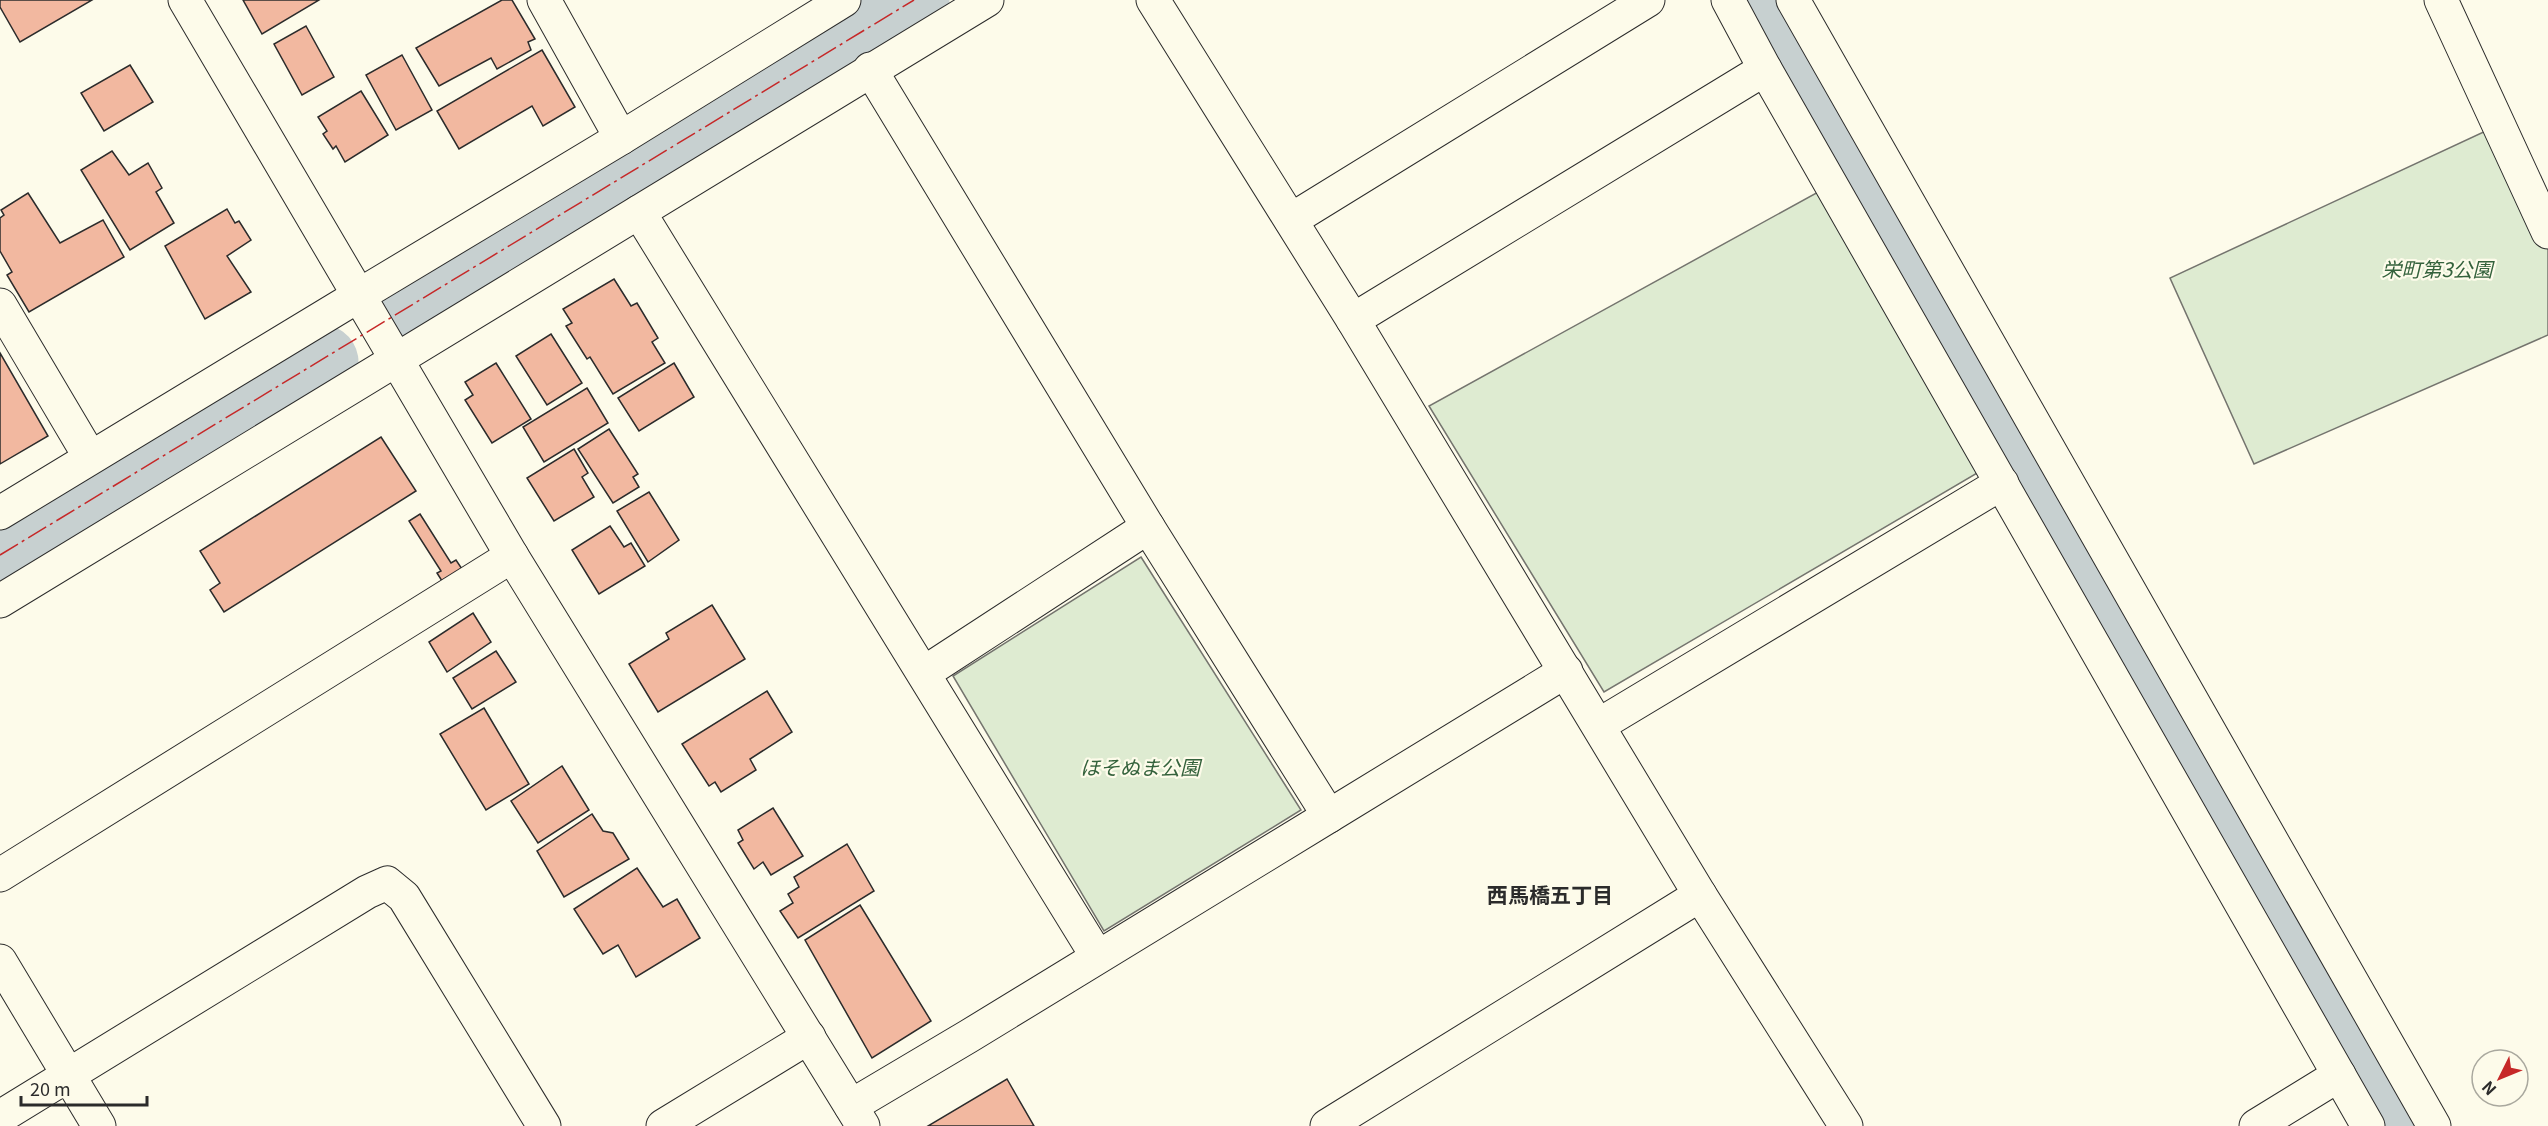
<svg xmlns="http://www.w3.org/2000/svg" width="2548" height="1126" font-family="Georgia,'Noto Sans JP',serif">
<rect width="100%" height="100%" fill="#fdfbea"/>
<g fill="#deebd1" stroke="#74746e" stroke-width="1.5">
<polygon points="2490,129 2548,241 2548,335 2254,464 2170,278"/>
<polygon points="1820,191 1979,472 1604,692 1429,406"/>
<polygon points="1141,557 1301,810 1104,931 953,676"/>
</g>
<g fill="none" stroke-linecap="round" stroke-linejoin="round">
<g stroke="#c7d0d0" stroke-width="75">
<polyline points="1758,0 2396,1126"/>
<polyline points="398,315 611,187 912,0"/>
<polyline points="0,559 321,362"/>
</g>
</g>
<g fill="#f2b8a0" stroke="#2b2b2b" stroke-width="1.5">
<polygon points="0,0 92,0 20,42 0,7"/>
<polygon points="243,0 319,0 262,34"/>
<polygon points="502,0 512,0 535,39 528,42 531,50 497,69 491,58 439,86 416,48"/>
<polygon points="306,26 334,77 302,95 274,44"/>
<polygon points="542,50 575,107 543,126 532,106 459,149 437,111"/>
<polygon points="402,55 432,110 396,130 366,75"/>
<polygon points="130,65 153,102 104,131 81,93"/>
<polygon points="361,91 388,135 345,162 336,146 333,149 323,134 327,131 318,117"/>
<polygon points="112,151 129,175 148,163 162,188 156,192 174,223 130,250 81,170"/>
<polygon points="28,193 60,243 103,220 124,257 29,312 7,275 12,272 0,251 0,218 4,215 1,210"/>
<polygon points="227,209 235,223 239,221 251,240 227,256 251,292 205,319 165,246"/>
<polygon points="614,279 631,306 637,303 658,338 652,342 665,363 613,394 590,357 587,359 566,326 572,323 563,309"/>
<polygon points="551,334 582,383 547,405 516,356"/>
<polygon points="0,353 48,436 0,464"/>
<polygon points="496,363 531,419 492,443 465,400 473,395 465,382"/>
<polygon points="674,363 694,397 639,431 618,398"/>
<polygon points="587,388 608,423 544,462 523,427"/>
<polygon points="609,429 638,474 633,477 639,487 613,503 578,449"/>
<polygon points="381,437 416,491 224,612 210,590 220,583 200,551"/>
<polygon points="574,449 588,473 582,477 594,497 554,521 527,478"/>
<polygon points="649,492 679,540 648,562 617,511"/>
<polygon points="420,514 451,563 456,560 462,569 442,581 437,573 441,571 409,521"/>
<polygon points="610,526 624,547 631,543 645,566 599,594 572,550"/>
<polygon points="712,605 745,659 658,712 629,664 669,639 666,633"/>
<polygon points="473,613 491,642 447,672 429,642"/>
<polygon points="496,651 516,682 472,709 453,678"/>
<polygon points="767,691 792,732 750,759 756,770 721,792 715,782 709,786 682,744"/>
<polygon points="484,708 529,784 486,810 440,734"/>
<polygon points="562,766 589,810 538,843 511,801"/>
<polygon points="773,808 803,856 771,875 763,862 754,869 738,843 743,840 738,830"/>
<polygon points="592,814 603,831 613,833 629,859 564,897 537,851"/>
<polygon points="847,844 874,891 798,938 780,911 793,903 788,894 799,887 794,877"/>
<polygon points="637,868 663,907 677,899 700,938 636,977 618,945 603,954 574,909"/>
<polygon points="860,905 931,1021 872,1058 805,940"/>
<polygon points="1007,1079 1034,1126 928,1126"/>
</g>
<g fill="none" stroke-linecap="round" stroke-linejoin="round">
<defs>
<g id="street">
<polyline points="544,0 621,138"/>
<polyline points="1153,0 1353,320 1700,895 1846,1126"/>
<polyline points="1728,0 1765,69 2368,1126"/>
<polyline points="1793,0 2434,1126"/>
<polyline points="2441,0 2548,232"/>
<polyline points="639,212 1097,956"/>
<polyline points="1291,220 1648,0"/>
<polyline points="358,296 621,138 844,0"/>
<polyline points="0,305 90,457"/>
<polyline points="1353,320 1765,69"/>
<polyline points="0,601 987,0"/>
<polyline points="924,673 1148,527"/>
<polyline points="1599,725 2002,483"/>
<polyline points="1329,816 1566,671"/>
<polyline points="0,875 512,556"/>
<polyline points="0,961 99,1126"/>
<polyline points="851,1106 969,1036 1329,816 1148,527 870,69"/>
<polyline points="0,1117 367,892 387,883 404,897 544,1126"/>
<polyline points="663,1126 809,1037"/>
<polyline points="1327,1126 1700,895"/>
<polyline points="2256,1126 2339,1075"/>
</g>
<g id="secondary">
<polyline points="185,0 512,556 863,1126"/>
<polyline points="0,513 358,296"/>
</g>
</defs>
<use href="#street" stroke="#2b2b2b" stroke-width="35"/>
<use href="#secondary" stroke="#2b2b2b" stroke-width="35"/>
<use href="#street" stroke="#fdfbea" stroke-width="33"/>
<use href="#secondary" stroke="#fdfbea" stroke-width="33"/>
<polyline stroke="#c62828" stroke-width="1.5" stroke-dasharray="21 4.5 3 4.5" stroke-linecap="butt" points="0,555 914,0"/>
</g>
<g text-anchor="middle" stroke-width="4.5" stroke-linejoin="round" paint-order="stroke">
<g font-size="20" font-style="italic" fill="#34623c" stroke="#fdfbea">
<text x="2437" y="277">栄町第3公園</text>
<text x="1140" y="775">ほそぬま公園</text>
</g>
<g font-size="21" font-weight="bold" fill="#2b2b2b" stroke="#fdfbea">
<text x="1550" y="903">西馬橋五丁目</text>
</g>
</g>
<g transform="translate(2500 1078) rotate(227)"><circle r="28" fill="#fdfbea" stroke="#a9a89e" stroke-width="1.5"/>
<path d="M0-4.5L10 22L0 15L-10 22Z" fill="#c62828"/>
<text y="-9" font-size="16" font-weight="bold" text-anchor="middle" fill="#2b2b2b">N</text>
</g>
<path d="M21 1096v9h126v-9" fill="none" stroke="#2b2b2b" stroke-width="3"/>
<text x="30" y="1096" font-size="18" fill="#2b2b2b" stroke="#fdfbea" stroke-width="4.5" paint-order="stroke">20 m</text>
</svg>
